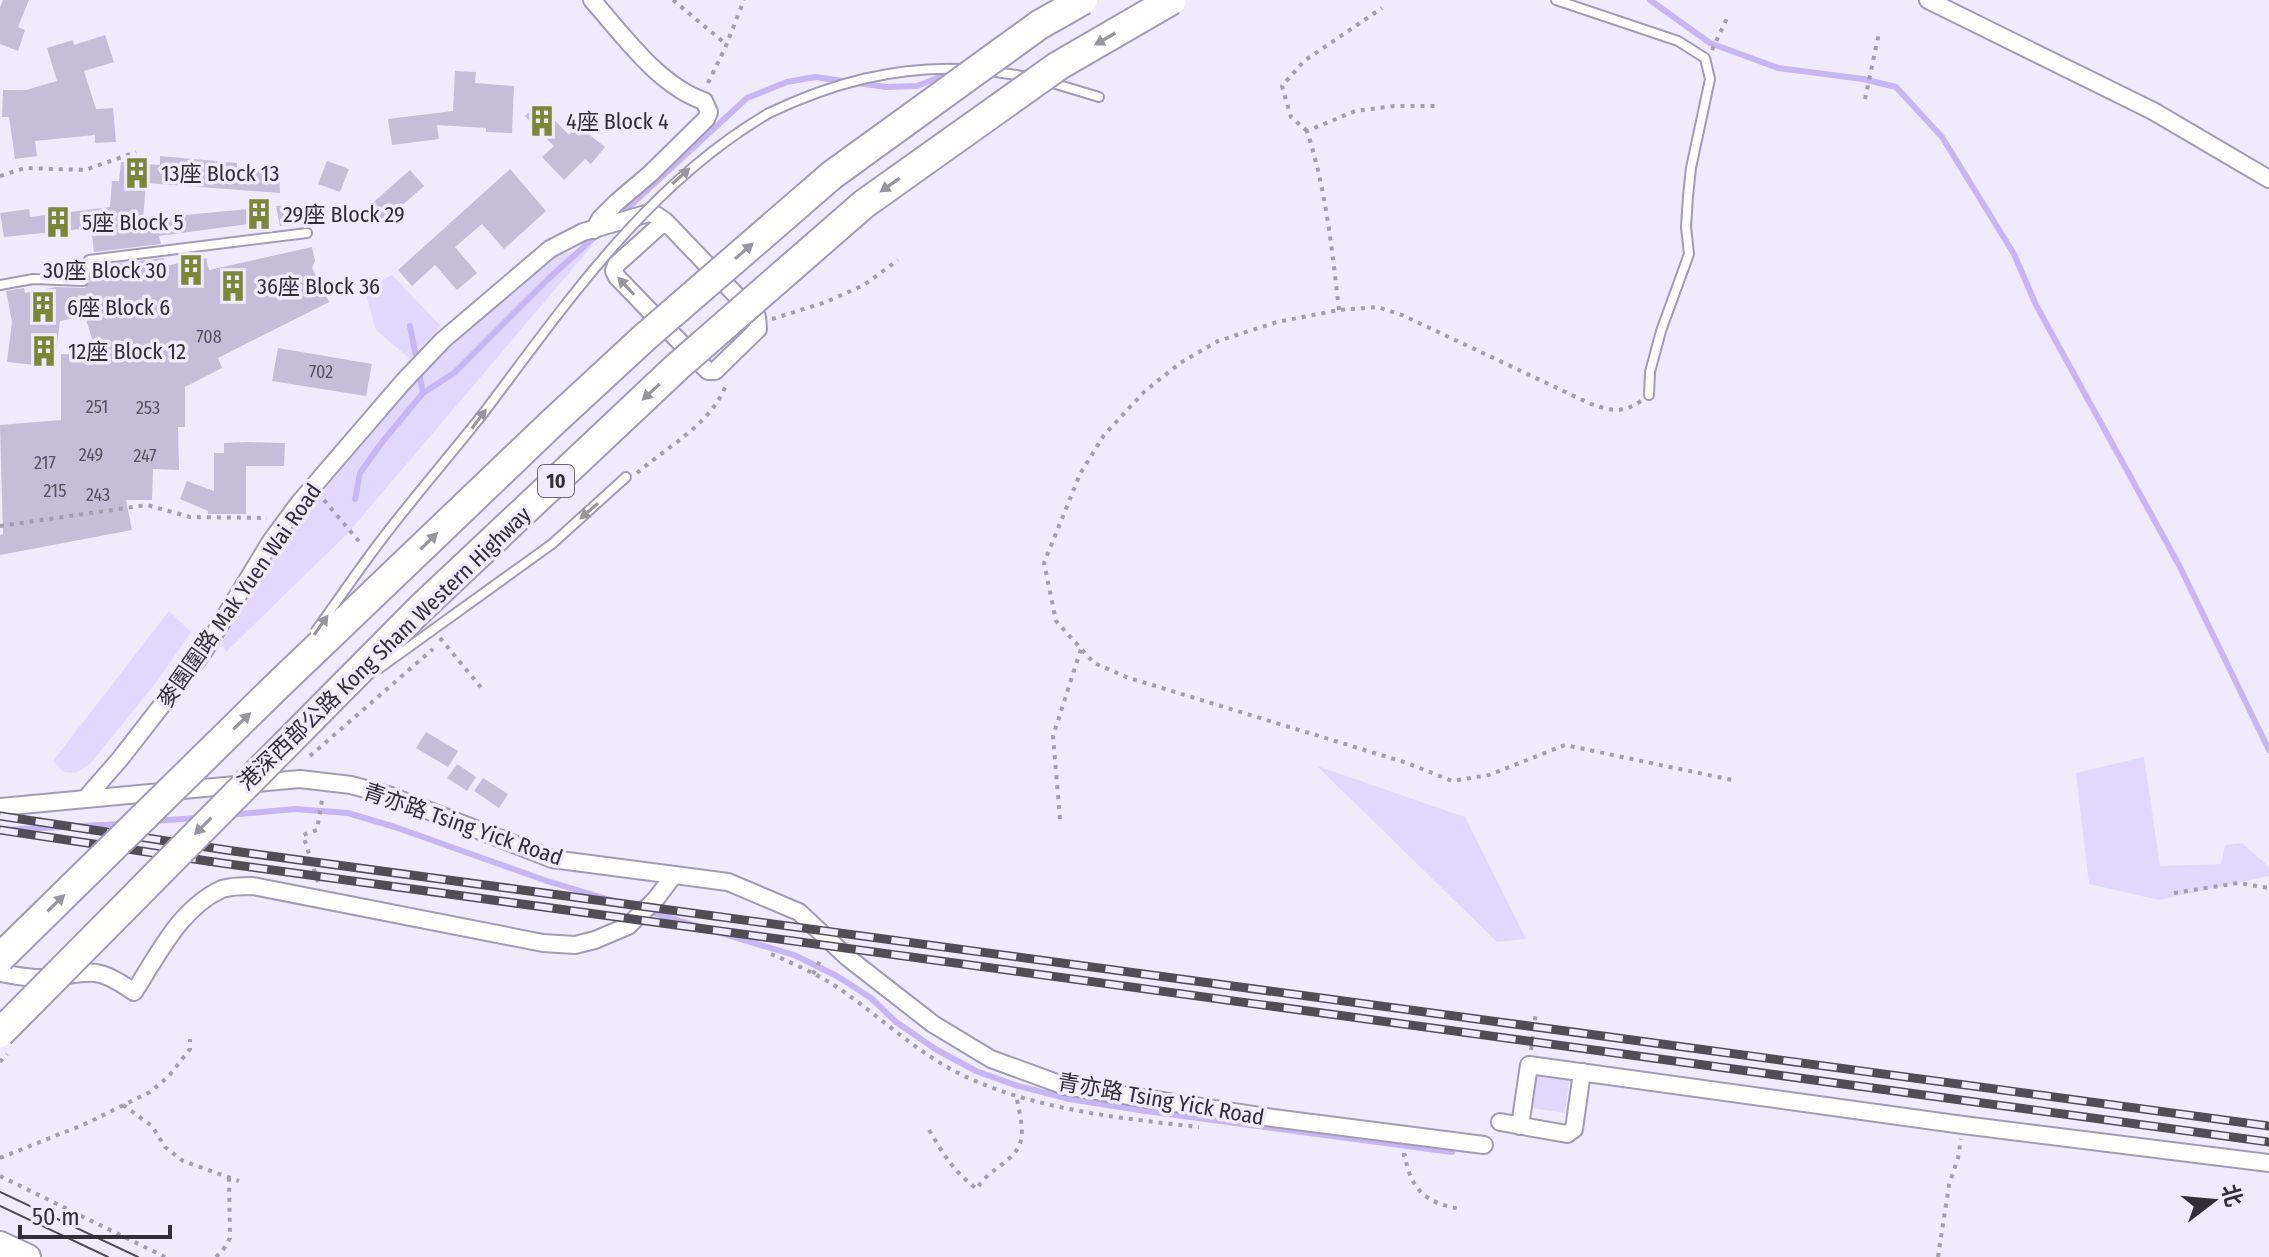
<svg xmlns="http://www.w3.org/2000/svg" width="2269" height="1257" font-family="'Fira Sans Condensed','Noto Sans SC',sans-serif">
<rect width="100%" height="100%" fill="#efebfc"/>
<g fill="#e2d8fe">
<polygon points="592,246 348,533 226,652 221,644 277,546 434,360 549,258"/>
<polygon points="392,275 441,326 410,359 376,330 364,288"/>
<polygon points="169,611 191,632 158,680 90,764 75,773 64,772 53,761"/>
<polygon points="2144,757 2160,866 2221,864 2225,845 2242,843 2269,867 2269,876 2159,900 2089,884 2076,773"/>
<polygon points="1317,766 1465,817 1526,939 1497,942"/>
<polygon points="1536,1070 1570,1076 1565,1113 1531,1108"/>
</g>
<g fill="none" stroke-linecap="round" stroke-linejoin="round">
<g stroke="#c8b6f4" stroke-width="6">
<polyline points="1650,0 1710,43 1778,68 1863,79 1896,87 1942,137 2014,254 2036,305 2179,565 2269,750"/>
<polyline points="618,217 747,98 787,82 815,77 886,87 917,86 950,73"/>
<polyline points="423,393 454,373 547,280 597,235"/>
<polyline points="355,499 360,473 383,441 423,393 410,326"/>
<polyline points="229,815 295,809 348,813 395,827 547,881 794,955 837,976 871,998 896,1022 937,1050 976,1071 1015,1085 1069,1099 1146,1111 1452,1152"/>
<polyline points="153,821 198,818"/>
<polyline points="0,830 122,824"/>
</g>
</g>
<g fill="#c5bed9">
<polygon points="3,0 29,0 18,27 25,30 18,51 0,44 0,7"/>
<polygon points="105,35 114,62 84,71 96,109 113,108 116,142 95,143 95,135 35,141 37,156 15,159 9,117 2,117 3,90 26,90 57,81 47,48 73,40 74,45"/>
<polygon points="455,71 476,72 475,83 514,86 512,133 486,132 486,128 437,125 439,139 392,145 388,119 453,111"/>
<polygon points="538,103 569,135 577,125 605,147 591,164 585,159 564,180 542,157 554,146 545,137 548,135 543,135 525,116"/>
<polygon points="160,156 237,163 237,170 279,168 280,193 146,183 143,219 270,207 272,221 159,236 161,244 94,252 91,228 4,237 0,213 29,209 30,217 110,207 112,181 119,181 121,162 160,165"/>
<polygon points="327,161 349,169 340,192 318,184"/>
<polygon points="510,169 546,211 504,249 482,224 455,247 477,273 457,290 435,265 412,286 398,270"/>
<polygon points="410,170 424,186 382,223 368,207"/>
<polygon points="293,205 295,225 280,226 276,206"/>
<polygon points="312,247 315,261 312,268 329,302 218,358 222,368 185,387 185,427 178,427 179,470 153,469 152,500 126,500 132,530 0,555 0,535 3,534 0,425 61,420 61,354 97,355 85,316 60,321 54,367 7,362 12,322 6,291 24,288 25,293 56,287 85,288 91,280 94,280 92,274 97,271 96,266 164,258 165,266 206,258 209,270"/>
<polygon points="278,348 372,364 366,396 272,381"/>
<polygon points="247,442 285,443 284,466 246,466 246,514 208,514 208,511 180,499 187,481 214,491 214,453 224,453 224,443"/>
<polygon points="426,732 458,751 448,767 416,748"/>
<polygon points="457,764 476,777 467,791 447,778"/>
<polygon points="483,778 508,794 499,808 474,791"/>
</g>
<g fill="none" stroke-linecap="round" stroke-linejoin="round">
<defs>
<g id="lane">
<polyline points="1556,0 1678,41 1705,58 1710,79 1691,168 1688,196 1686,227 1689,254 1661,331 1650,372 1649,395"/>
<polyline points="990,71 1028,77"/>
<polyline points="1049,82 1099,97"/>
<path d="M 769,113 C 832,83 895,66 965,69"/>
<polyline points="0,285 33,279 83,281 89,260 307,233"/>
<polyline points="552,544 626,477"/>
</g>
<g id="street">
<path d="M 592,0 C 623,35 659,86 704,101 L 709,112 L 706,119 L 650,174 L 617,202 L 600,219 L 594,230"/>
<polyline points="1928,0 2153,111 2269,179"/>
<polyline points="86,798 120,759 204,651 271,541 299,503 403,382 443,340 550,249 583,232 649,213 656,215 665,221 757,317 758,329 715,371 708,371 617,277 614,271 616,265 665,221"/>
<polyline points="0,807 300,779 351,785 391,796 552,859 728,882 799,912 847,957 933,1024 991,1059 1065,1086 1273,1118 1484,1145"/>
<path d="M 0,973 C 14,975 30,979 44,978 C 90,974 93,963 134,992 C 158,955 180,908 222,889 C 231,886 243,886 253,886 L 543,943 L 575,945 L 595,940 L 628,926 L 655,900 L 674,875"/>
<polyline points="1500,1122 1567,1134 1574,1129 1582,1072"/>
<polyline points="1520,1126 1529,1065 1963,1125 2269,1163"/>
</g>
<polyline id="primary" points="0,1244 28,1257"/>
</defs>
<use href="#lane" stroke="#a29bb6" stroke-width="12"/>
<use href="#street" stroke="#a29bb6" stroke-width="20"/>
<use href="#primary" stroke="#a29bb6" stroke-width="28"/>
<g stroke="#a29eac" stroke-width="4" stroke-dasharray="4 6" stroke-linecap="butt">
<polyline points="673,0 727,45"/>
<polyline points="1712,50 1728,16"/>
<polyline points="708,83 725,48 744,0"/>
<polyline points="1865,99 1879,33"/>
<polyline points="1307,131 1291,117 1282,86 1304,61 1382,8"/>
<polyline points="0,176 25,168 85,170 136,152"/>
<path d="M 1339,310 C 1332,250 1326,189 1307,131 L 1355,111 L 1394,106 L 1436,106"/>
<polyline points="772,319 826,302 864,285 898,260"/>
<path d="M 1641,401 C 1621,414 1612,411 1591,404 L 1402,315 L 1377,307 L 1339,310 L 1277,322 L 1218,341 L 1180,363 L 1144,392 L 1104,435 L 1080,474 L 1044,563 L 1056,621 L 1094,663 L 1126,677 L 1407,763 L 1452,781 L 1489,775 L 1565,745 L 1737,781"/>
<path d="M 637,473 C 667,447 711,424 726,385"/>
<polyline points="324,500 362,545"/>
<polyline points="0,526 147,505 190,517 267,518"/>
<polyline points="440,638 484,691"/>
<polyline points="310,756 433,649"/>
<polyline points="1060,819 1053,736 1081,649"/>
<polyline points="318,882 303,835 317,830 322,800"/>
<polyline points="2174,893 2238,883 2269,888"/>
<path d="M 771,954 C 797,965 824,977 847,994 C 880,1018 910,1045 945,1066 C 1019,1108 1116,1118 1199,1127"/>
<polyline points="813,974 821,959"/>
<polyline points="1531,1050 1536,1012"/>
<polyline points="0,1062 7,1054"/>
<polyline points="123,1105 152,1126 165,1147 183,1161 239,1181"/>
<path d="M 929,1130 C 945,1156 952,1170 977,1189 C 987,1169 1016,1162 1021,1140 C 1024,1127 1018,1107 1016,1094"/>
<path d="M 1402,1155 L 1405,1155 C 1410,1190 1427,1204 1462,1209"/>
<polyline points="0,1158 85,1124 150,1092 168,1077 190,1049 190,1039"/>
<polyline points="0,1176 165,1257"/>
<polyline points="216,1257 223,1250 230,1238 229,1177"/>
<polyline points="1938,1257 1949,1185 1958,1158 1961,1139"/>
</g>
<use href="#lane" stroke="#fff" stroke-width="8"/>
<use href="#street" stroke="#fff" stroke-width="16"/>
<use href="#primary" stroke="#fff" stroke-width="24"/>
<g stroke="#504d58" stroke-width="2">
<polyline points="0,1192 138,1257"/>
<polyline points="0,1206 108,1257"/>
</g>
<defs>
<g id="rail">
<polyline points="0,816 233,851 2269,1126"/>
<polyline points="0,830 221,863 2269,1142"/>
</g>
</defs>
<use href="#rail" stroke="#504d58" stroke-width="9"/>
<use href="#rail" stroke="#efebfc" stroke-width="6" stroke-dasharray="18" stroke-linecap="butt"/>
<defs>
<g id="lane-bridge">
<path d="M 315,632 C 336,603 357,572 379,543 C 412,499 448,458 482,415 C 566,304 646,185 769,113"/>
<polyline points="377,670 552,544"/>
</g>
<g id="highway-bridge">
<polyline points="0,958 275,688 552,423 645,337 832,175 1039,25 1083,0"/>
<polyline points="0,1033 420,609 677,367 864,204 1058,66 1172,0"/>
</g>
</defs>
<use href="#lane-bridge" stroke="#a29bb6" stroke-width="12" stroke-linecap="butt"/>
<use href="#highway-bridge" stroke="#a29bb6" stroke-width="32" stroke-linecap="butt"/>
<use href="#lane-bridge" stroke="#fff" stroke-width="8"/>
<use href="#highway-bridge" stroke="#fff" stroke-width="28"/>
</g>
<defs><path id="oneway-solid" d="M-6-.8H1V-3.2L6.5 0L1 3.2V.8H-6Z" transform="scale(2)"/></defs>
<g fill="#98969c">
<use href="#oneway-solid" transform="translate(1105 39) rotate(150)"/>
<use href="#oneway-solid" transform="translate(681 176) rotate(-42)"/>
<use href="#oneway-solid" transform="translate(890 185) rotate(145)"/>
<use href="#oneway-solid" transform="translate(744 251) rotate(-41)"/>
<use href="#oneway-solid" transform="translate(626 286) rotate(-133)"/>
<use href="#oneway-solid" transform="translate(651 392) rotate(137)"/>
<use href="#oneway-solid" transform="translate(479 419) rotate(-53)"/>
<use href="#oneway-solid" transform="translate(589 511) rotate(139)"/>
<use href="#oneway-solid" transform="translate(429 541) rotate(-44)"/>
<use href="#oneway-solid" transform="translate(321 625) rotate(-55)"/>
<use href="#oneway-solid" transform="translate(242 721) rotate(-44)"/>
<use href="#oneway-solid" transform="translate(203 826) rotate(135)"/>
<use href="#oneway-solid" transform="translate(56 903) rotate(-44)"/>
</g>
<defs>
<symbol id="building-bare" viewBox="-9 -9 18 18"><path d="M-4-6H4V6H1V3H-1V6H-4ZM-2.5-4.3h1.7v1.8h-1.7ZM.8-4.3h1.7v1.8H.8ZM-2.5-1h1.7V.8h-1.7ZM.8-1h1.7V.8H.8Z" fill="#7a8735" stroke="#efebfc" stroke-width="2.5" paint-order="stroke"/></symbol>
</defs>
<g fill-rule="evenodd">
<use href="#building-bare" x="520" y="99" width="44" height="44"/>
<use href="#building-bare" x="115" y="151" width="44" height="44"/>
<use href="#building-bare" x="237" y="192" width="44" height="44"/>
<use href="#building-bare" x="36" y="200" width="44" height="44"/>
<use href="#building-bare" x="169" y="248" width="44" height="44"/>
<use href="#building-bare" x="211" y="264" width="44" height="44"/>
<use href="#building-bare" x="21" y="285" width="44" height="44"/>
<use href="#building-bare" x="22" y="329" width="44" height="44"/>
</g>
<g text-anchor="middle" stroke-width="7" stroke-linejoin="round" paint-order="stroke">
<g font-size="18" fill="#565260">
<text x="209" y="343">708</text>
<text x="321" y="378">702</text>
<text x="97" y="413">251</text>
<text x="148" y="414">253</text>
<text x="91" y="461">249</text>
<text x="145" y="462">247</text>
<text x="45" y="469">217</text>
<text x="55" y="497">215</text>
<text x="98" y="501">243</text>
</g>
<rect fill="#efebfc" stroke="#6a6773" stroke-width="2" x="538" y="465" width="36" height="32" rx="6"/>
<g font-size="20" font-weight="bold" fill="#312e38">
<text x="556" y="488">10</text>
</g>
<g font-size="22" fill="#312e38" stroke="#efebfc" text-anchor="start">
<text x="566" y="129">4座 Block 4</text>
<text x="161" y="181">13座 Block 13</text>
<text x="283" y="222">29座 Block 29</text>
<text x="82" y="230">5座 Block 5</text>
<text x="167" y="278" text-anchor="end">30座 Block 30</text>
<text x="257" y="294">36座 Block 36</text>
<text x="67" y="315">6座 Block 6</text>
<text x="68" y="359">12座 Block 12</text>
</g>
<g font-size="22" fill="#312e38" stroke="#efebfc">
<text transform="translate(239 595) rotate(-55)" y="8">麥園圍路 Mak Yuen Wai Road</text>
<text transform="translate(384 648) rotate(-44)" y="8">港深西部公路 Kong Sham Western Highway</text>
<text transform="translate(463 824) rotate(19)" y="8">青亦路 Tsing Yick Road</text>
<text transform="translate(1161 1099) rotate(10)" y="8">青亦路 Tsing Yick Road</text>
</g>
</g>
<g transform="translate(2213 1201) rotate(74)" stroke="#efebfc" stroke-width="6" paint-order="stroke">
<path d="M0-6L14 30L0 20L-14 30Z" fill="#312e38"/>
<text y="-12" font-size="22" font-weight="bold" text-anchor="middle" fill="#312e38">北</text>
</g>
<path d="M20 1225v12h150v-12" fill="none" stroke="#312e38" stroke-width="4"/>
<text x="32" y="1225" font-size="24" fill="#312e38" stroke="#efebfc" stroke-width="6" paint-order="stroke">50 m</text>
</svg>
